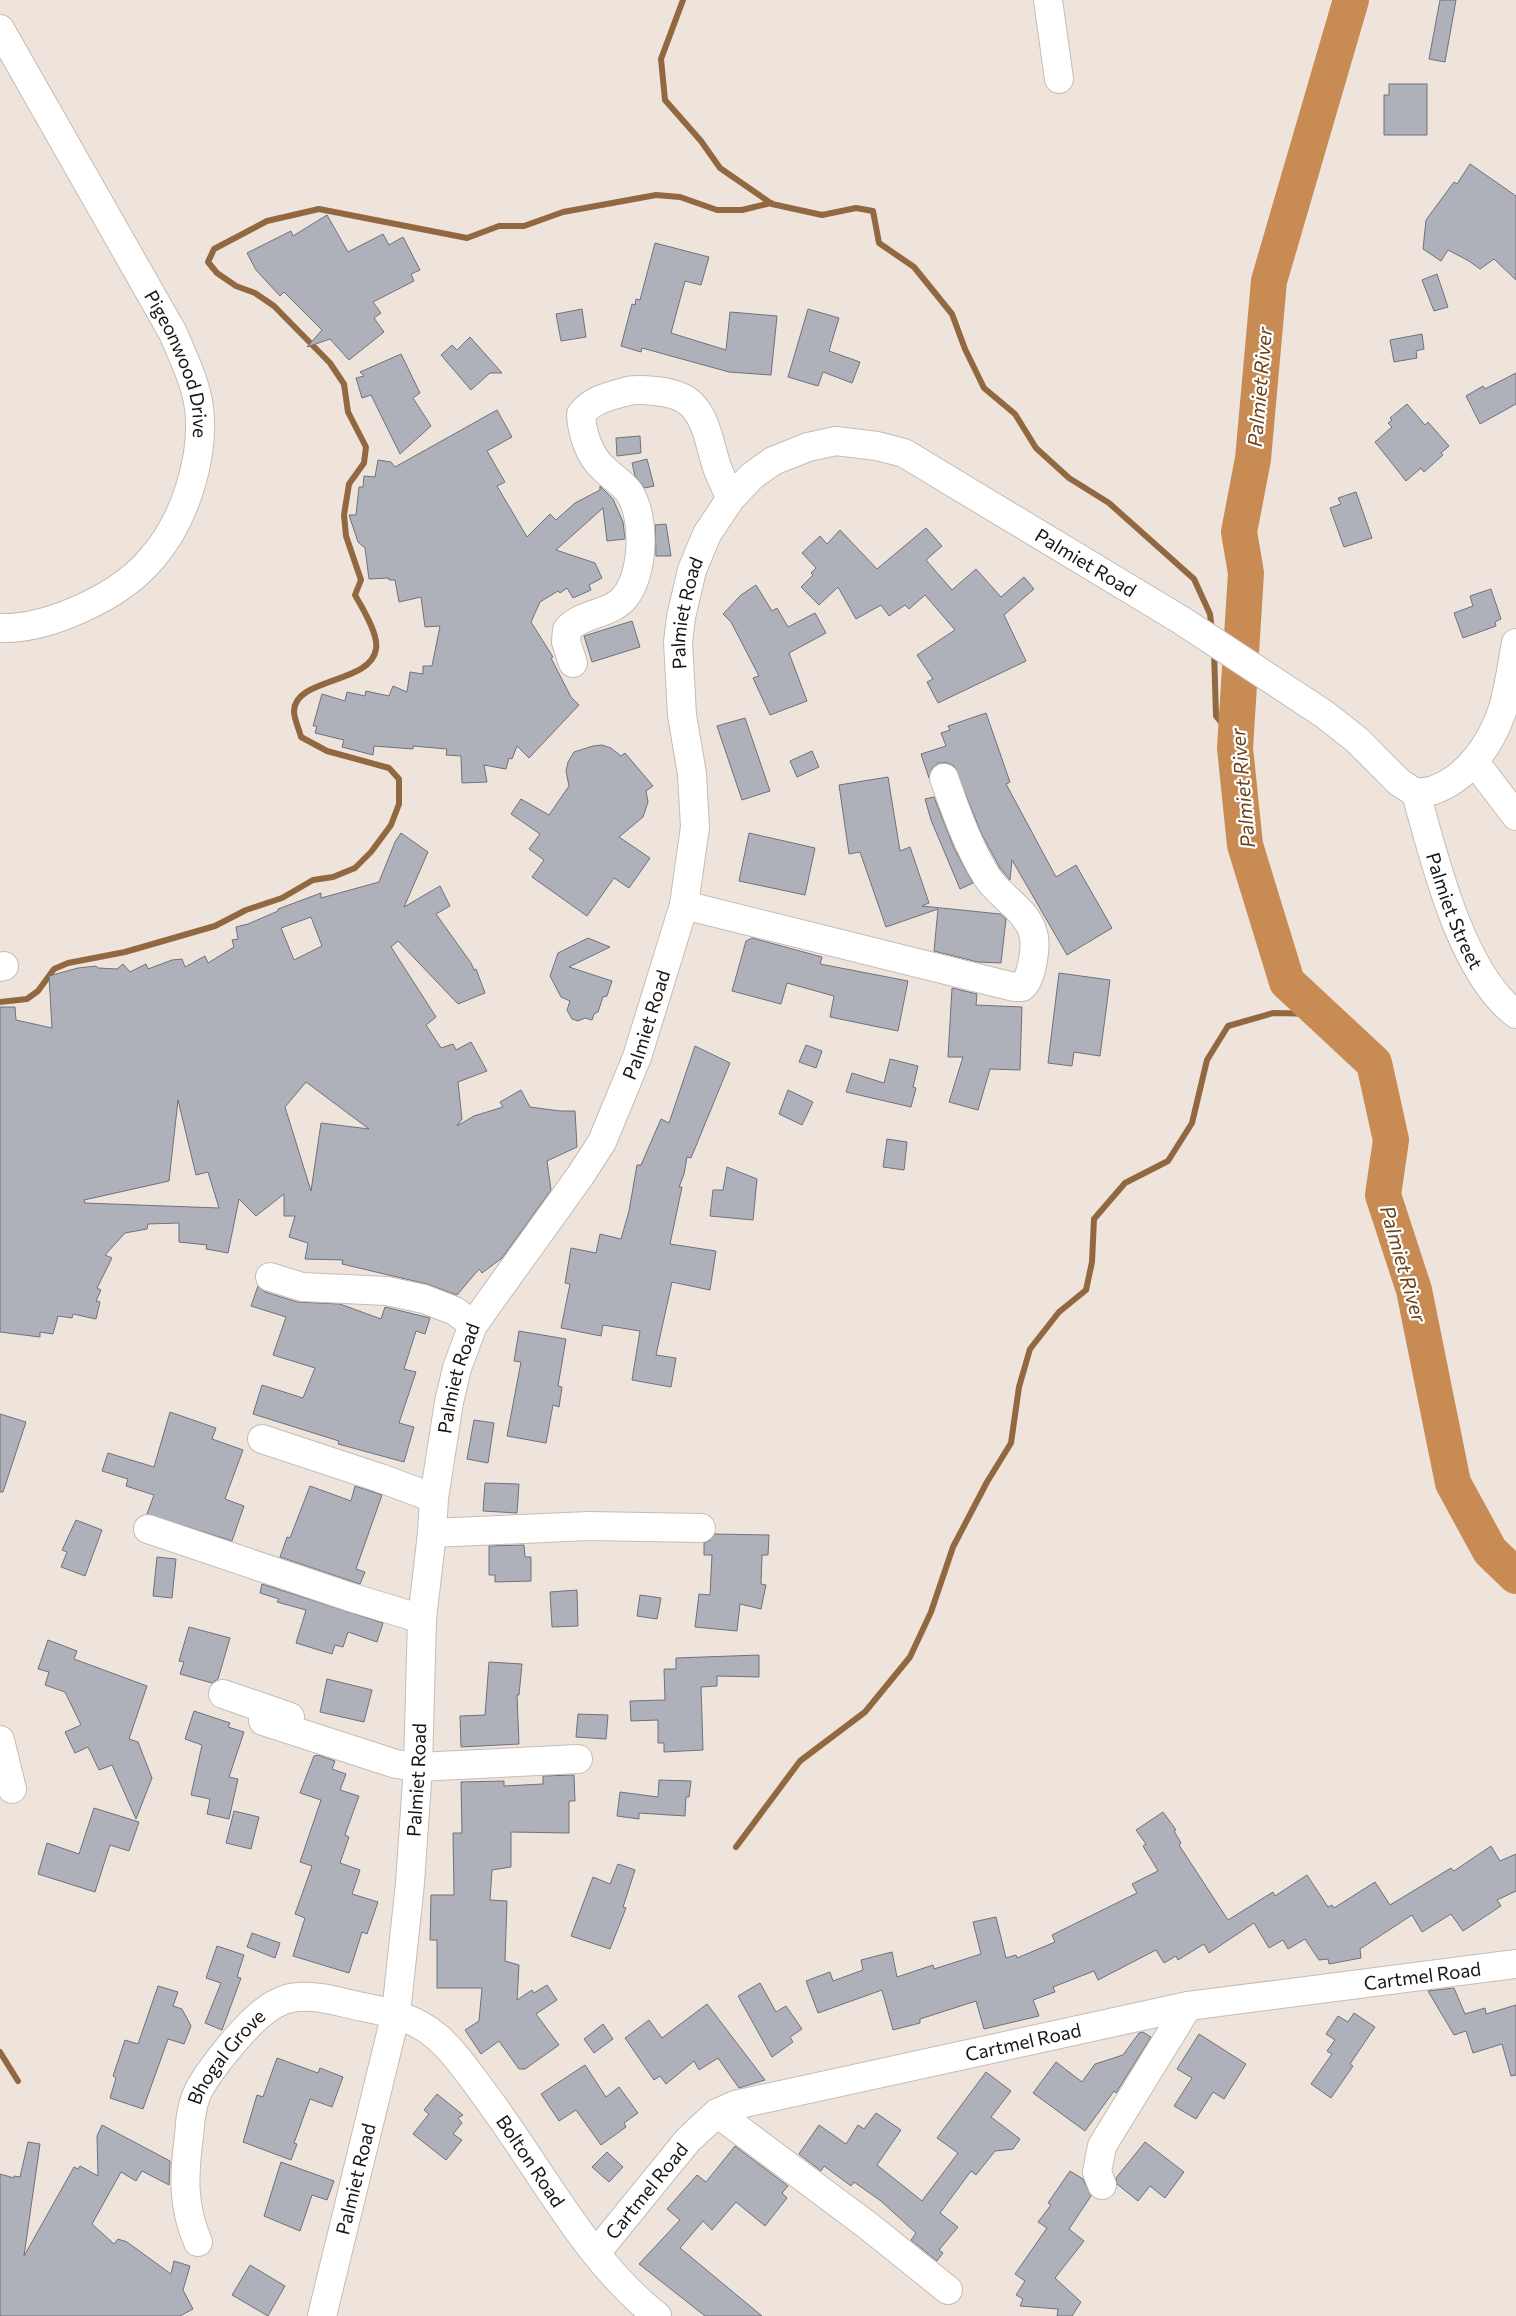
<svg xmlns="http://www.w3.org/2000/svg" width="1516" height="2316" font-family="Commissioner,sans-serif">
<rect width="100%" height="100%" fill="#eee4dc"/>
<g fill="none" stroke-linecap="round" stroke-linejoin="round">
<g stroke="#926840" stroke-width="6">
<polyline points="683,0 661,59 665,100 701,141 720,168 772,204 822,215 856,208 873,211 879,243 914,267 952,314 965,349 984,388 1015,414 1036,448 1069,478 1109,503 1194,579 1210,614 1212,631"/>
<polyline points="1214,651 1216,716 1236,740"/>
<path d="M 0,1002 L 27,999 L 38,991 L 54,969 L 68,963 L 125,952 L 215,926 L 246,910 L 282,898 L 313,880 L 333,877 L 355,868 L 371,852 L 391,825 L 399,804 L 399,779 L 389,768 L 327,751 L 301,737 C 299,729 294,719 294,711 C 295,677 371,684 376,649 C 379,635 362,607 355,595 L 361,580 L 346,536 L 344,515 L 349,484 L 364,463 L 366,447 L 348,412 L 344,384 L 330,363 L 274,306 L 255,293 L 236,286 L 217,273 L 208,262 L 214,249 L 267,221 L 319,209 L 467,238 L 499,226 L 524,226 L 563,212 L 656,195 L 680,197 L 717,210 L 742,210 L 771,203"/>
<polyline points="736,1847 800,1761 865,1712 910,1657 931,1612 953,1547 987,1482 1011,1443 1019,1387 1030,1349 1059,1312 1086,1290 1092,1262 1094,1219 1125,1183 1168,1161 1192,1123 1207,1060 1228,1026 1273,1013 1321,1014"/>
<polyline points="0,2052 18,2081"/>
</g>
<polyline stroke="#c78b53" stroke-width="36" points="1351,0 1269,281 1253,459 1239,532 1246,573 1235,748 1245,845 1287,982 1374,1063 1391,1140 1383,1195 1414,1290 1453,1483 1490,1551 1516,1576"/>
</g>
<g fill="#aeb0ba" stroke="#70717b" fill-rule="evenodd">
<polygon points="1440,0 1456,0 1445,62 1429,59"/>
<polygon points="1389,84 1427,84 1427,135 1384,135 1384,95 1389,95"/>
<polygon points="1470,164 1516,196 1516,280 1494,259 1480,269 1469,261 1448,250 1441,261 1423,249 1426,220 1454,182 1457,184"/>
<polygon points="327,215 348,252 383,234 389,245 403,237 420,270 411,274 414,281 373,302 381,313 374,318 384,332 349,360 330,339 307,347 322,330 284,292 280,296 256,270 247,253 291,231 293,236"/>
<polygon points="655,243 709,257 701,285 685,281 671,333 726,350 730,312 777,316 771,375 729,372 642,348 641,352 621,346 632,304 635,305 636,299 640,300"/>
<polygon points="1437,274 1448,307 1434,311 1422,280"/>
<polygon points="582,309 586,337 561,341 556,314"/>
<polygon points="808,309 839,318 829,351 860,362 852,383 823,372 818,386 788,377"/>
<polygon points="1422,334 1424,349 1416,351 1417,358 1394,362 1390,340"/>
<polygon points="470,337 502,373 490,373 471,390 441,355 452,345 457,350"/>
<polygon points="401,354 420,393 413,398 431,426 400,454 371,395 362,398 356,378 364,376 360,372"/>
<polygon points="1516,373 1516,404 1480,424 1466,396 1483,386 1485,389"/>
<polygon points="1407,404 1425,425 1428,422 1449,446 1441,453 1443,455 1424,472 1421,468 1406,481 1375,442 1392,427 1388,423 1392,420 1390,418"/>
<polygon points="497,410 512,437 487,451 505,482 497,486 527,537 550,514 556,520 575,503 600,490 600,486 613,499 623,522 625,539 607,541 603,508 556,550 595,563 602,578 589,585 591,590 573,598 567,588 560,593 558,591 540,602 531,622 553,657 551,658 571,697 579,705 529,758 517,746 512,759 509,758 506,769 484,765 487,782 462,783 461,756 446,755 447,749 413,746 413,749 374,746 373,755 342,747 344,740 315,733 317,726 313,726 322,694 345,701 347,692 365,696 366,691 389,696 393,686 407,692 410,672 423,674 423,666 432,666 440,626 425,627 421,597 399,602 395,580 389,580 389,578 369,579 365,548 358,542 349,515 356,515 359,487 363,487 364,476 375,477 378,460 391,462 395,467"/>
<polygon points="640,436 641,453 617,456 616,438"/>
<polygon points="647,459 654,486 645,488 635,476 632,463"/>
<polygon points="1356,492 1372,538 1344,547 1330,508 1341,504 1338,498"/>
<polygon points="666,524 671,556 656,556 655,525"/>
<polygon points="926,528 942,546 926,560 952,590 976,569 1001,597 1024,577 1034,589 1004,615 1026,661 938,703 927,682 933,679 917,655 955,630 925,595 909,609 905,605 889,616 881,605 856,619 838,587 819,605 801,587 813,575 811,573 816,568 802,553 820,536 827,544 840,530 877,569"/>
<polygon points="756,585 772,611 777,608 788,627 815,613 826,633 789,653 807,701 770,715 753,678 759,676 731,622 723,614 741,595"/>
<polygon points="1491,589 1501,619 1495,622 1496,626 1463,638 1454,613 1473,606 1470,596"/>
<polygon points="632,621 640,647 592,662 584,636"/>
<polygon points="986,713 1010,782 1006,784 1056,877 1076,865 1112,928 1067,955 1012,860 1010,880 1000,868 982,835 954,766 947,763 938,763 932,768 929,778 921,754 946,746 941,733 950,730 948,726"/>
<polygon points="745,718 770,791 742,800 717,726"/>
<polygon points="602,745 611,748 621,756 625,753 653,786 646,791 648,802 643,817 619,837 650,858 629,888 614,878 587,916 532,877 544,860 529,849 540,834 511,814 521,799 549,815 569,786 566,771 568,762 574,752 593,746"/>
<polygon points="812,751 819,767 797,777 790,761"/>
<polygon points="888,777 900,851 910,847 929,903 922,906 1000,914 1006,919 1001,963 978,962 934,951 938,909 886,927 860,852 849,854 839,785"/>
<polygon points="934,797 954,848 973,883 960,889 931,820 925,799"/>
<path d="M 401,833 L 428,852 L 404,907 L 440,886 L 450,906 L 436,914 L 471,963 L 474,970 L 476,969 L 485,993 L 458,1004 L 398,941 L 391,947 L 436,1017 L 426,1025 L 441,1048 L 453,1044 L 456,1050 L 471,1042 L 487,1071 L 458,1082 L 462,1119 L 457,1126 L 474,1116 L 503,1107 L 500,1102 L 521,1090 L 530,1107 L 560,1111 L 575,1111 L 577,1147 L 547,1161 L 551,1190 L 502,1258 L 482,1273 L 479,1269 L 457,1295 L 427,1284 L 342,1264 L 343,1260 L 305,1259 L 308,1243 L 289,1237 L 295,1216 L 284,1216 L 284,1194 L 256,1216 L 239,1199 L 228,1253 L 206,1249 L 207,1245 L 179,1242 L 179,1223 L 148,1224 L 147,1229 L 125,1233 L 105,1255 L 112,1258 L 97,1288 L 101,1290 L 96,1301 L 100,1302 L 96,1319 L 73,1314 L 72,1318 L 58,1316 L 53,1334 L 40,1332 L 40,1337 L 0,1332 L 0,1007 L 15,1007 L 16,1020 L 52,1028 L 49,976 L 78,968 L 96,966 L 98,968 L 117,969 L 123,964 L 130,972 L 146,964 L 148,969 L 172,960 L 182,959 L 185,967 L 205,956 L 208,963 L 234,947 L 232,940 L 238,939 L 236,927 L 248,924 L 278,911 L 278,909 L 321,893 L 321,898 L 379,882 L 395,842 ZM 311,917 L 322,946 L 294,960 L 281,928 ZM 306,1082 L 369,1129 L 321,1123 L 311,1191 L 285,1107 ZM 178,1100 L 196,1175 L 208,1172 L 219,1208 L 85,1203 L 84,1200 L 169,1181 Z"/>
<polygon points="749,833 815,848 805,895 739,881"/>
<polygon points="588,938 610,947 569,967 612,981 607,996 603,997 598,1012 594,1014 592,1020 585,1018 578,1021 572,1019 567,1010 570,1001 561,997 550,976 558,953"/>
<polygon points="752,938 822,957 820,964 908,981 898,1031 830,1017 834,996 787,983 781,1004 732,991 746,941"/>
<polygon points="1059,973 1110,980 1100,1056 1074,1052 1072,1066 1048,1063"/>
<polygon points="952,988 977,994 976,1005 1022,1007 1020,1070 990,1069 978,1110 949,1102 963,1057 948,1057"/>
<polygon points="806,1045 822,1051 816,1068 799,1062"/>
<polygon points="695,1046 730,1063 691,1158 687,1157 684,1174 679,1187 682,1187 670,1244 716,1251 710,1290 672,1282 656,1355 676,1358 671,1387 632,1380 640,1331 603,1325 601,1336 561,1328 570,1284 565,1283 571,1248 596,1253 600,1234 621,1239 629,1211 637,1165 641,1165 661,1119 669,1123"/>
<polygon points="890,1059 918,1066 913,1087 916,1088 911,1107 846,1092 852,1073 884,1083"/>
<polygon points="788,1090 813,1102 802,1125 779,1114"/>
<polygon points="887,1139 907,1142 904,1170 883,1167"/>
<polygon points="727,1167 757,1179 753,1220 710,1216 713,1190 723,1190"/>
<polygon points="258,1286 265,1292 297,1302 340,1304 381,1319 385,1307 430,1318 425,1334 416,1331 404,1369 416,1372 399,1423 414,1427 404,1462 338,1444 339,1441 253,1414 262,1385 303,1398 315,1368 273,1355 286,1317 251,1306"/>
<polygon points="519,1331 566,1339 558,1386 562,1387 559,1407 553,1405 546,1443 507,1436 521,1362 514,1361"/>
<polygon points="170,1412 216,1428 212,1439 243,1450 225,1499 244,1506 232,1541 147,1514 154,1495 126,1486 128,1479 102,1471 108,1453 154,1467"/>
<polygon points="0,1414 26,1422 3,1492 0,1492"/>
<polygon points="474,1420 494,1423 488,1463 467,1459"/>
<polygon points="485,1483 519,1484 517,1513 483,1511"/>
<polygon points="310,1486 351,1501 355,1486 382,1495 356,1569 365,1572 360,1584 280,1557 287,1537 290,1538"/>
<polygon points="76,1520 102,1530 85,1576 61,1567 67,1552 62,1550"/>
<polygon points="715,1534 769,1535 768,1555 762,1555 761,1584 766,1585 761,1609 740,1604 737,1631 695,1627 699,1594 710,1595 712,1555 704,1555 704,1543 709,1541"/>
<polygon points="524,1545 525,1557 531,1557 531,1581 495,1582 495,1575 489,1575 489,1546"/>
<polygon points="157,1557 176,1559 172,1598 153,1596"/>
<polygon points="262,1584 383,1623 377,1642 348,1632 343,1647 335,1645 332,1654 296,1643 306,1610 277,1602 279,1599 260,1593"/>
<polygon points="577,1590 578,1626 552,1627 550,1592"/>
<polygon points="640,1595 661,1598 657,1619 637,1616"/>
<polygon points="189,1627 230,1638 218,1679 212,1683 180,1674 184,1662 179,1661"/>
<polygon points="48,1640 77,1651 74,1659 147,1686 129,1739 138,1742 152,1778 136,1819 112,1765 99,1770 88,1747 75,1753 65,1732 81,1725 65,1692 45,1685 49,1672 38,1669"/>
<polygon points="759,1655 759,1677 717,1676 717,1686 701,1687 703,1750 664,1752 664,1743 658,1743 658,1720 631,1721 630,1701 665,1700 664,1669 676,1669 676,1658"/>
<polygon points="489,1662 522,1664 519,1695 517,1695 519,1744 461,1747 460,1716 485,1715"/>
<polygon points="327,1679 372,1690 364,1722 320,1712"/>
<polygon points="194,1711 230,1723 228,1727 244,1732 229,1777 238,1779 229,1819 207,1814 210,1799 191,1795 202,1745 185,1739"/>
<polygon points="578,1714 608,1715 606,1739 576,1737"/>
<polygon points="318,1755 335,1761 332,1769 346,1774 340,1790 359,1796 347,1829 345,1835 349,1837 340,1863 360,1870 352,1894 378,1902 367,1934 362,1932 349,1973 293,1956 305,1918 295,1914 312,1866 300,1862 321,1800 300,1793 314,1756"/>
<polygon points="574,1775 575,1801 569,1801 569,1833 511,1832 511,1867 492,1870 490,1900 507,1901 505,1961 519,1965 517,2000 532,1990 534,1993 547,1985 557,2000 536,2014 559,2045 525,2069 519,2069 499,2041 481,2054 465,2030 479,2021 482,1988 437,1988 437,1940 430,1940 431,1895 454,1895 453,1833 462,1833 461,1782 504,1781 504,1786 543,1784 543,1776"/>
<polygon points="659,1780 691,1781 689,1797 686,1797 685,1816 639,1813 639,1819 617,1816 620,1792 658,1797"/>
<polygon points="94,1808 139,1822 129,1851 110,1845 95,1892 38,1874 47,1843 79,1854"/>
<polygon points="234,1811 259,1817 251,1849 226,1843"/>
<polygon points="1163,1812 1176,1830 1174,1831 1181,1843 1179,1845 1228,1920 1273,1892 1275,1896 1307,1875 1328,1907 1332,1905 1334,1908 1375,1882 1390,1905 1451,1868 1454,1871 1491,1846 1500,1861 1516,1854 1516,1891 1497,1900 1501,1906 1463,1931 1451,1914 1422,1932 1412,1915 1360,1949 1361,1958 1329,1964 1328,1959 1319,1960 1305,1939 1288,1949 1283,1940 1269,1948 1254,1923 1209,1953 1204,1944 1178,1960 1176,1956 1164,1963 1156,1950 1098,1980 1094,1971 1053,1987 1055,1992 1033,2000 1039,2016 984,2029 976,2001 920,2019 920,2023 893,2030 882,1990 818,2013 806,1981 830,1972 833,1981 863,1970 861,1960 892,1952 897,1977 933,1965 934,1969 981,1954 973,1922 996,1917 1006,1958 1016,1955 1017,1958 1055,1942 1052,1935 1137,1893 1132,1884 1158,1871 1143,1846 1146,1844 1136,1830"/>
<polygon points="618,1864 635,1870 623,1907 626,1908 610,1949 571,1936 593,1877 610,1884"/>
<polygon points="252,1933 280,1943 275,1958 247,1947"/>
<polygon points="217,1946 244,1955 237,1977 241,1978 222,2030 205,2023 221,1983 206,1978"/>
<polygon points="760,1983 776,2012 786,2006 802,2029 790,2037 793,2042 772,2057 738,1996"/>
<polygon points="158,1986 178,1992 173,2006 182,2009 191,2026 184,2044 168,2039 143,2109 110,2098 116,2078 113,2076 125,2040 138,2044"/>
<polygon points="1454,1988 1465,2014 1485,2008 1486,2014 1516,2005 1516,2075 1511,2076 1502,2044 1473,2053 1466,2031 1454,2035 1428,1991"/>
<polygon points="707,2004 765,2080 739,2088 718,2058 699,2070 694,2061 666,2084 660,2076 654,2080 625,2038 649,2020 662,2038"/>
<polygon points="1354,2013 1375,2027 1350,2064 1353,2066 1331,2098 1311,2084 1332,2054 1327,2051 1335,2040 1326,2034 1338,2016 1348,2022"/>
<polygon points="603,2024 613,2039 594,2053 584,2039"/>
<polygon points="1143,2032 1151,2037 1116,2093 1114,2091 1085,2131 1033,2093 1056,2062 1082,2082 1095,2064 1123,2055 1139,2033"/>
<polygon points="1199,2034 1246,2064 1224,2099 1213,2092 1196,2119 1174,2106 1192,2078 1177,2069"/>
<polygon points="277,2058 318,2073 320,2068 343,2077 332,2107 310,2099 294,2143 297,2144 291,2160 243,2142 257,2095 263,2097"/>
<polygon points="585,2065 606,2097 619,2087 638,2113 624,2123 626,2127 601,2145 576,2110 559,2121 541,2094"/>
<polygon points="986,2072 1011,2091 991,2117 1020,2139 1013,2149 995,2151 976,2175 971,2171 940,2213 958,2227 939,2250 943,2253 937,2261 911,2240 916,2233 881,2201 854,2182 851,2186 824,2166 821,2171 799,2154 819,2125 846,2144 858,2125 864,2129 876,2113 901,2130 877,2165 922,2201 958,2153 937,2138"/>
<polygon points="437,2094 463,2115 458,2118 462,2123 453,2134 462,2140 446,2160 413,2134 429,2114 424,2110"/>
<polygon points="102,2125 170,2161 169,2185 142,2171 136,2181 121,2172 92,2224 114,2244 118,2239 127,2242 171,2274 174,2261 190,2266 183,2290 193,2309 180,2316 0,2316 0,2174 14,2178 14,2176 20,2177 28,2142 40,2144 24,2256 74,2167 78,2169 80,2166 98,2176 97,2136"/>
<polygon points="1145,2142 1184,2172 1165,2198 1150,2186 1138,2201 1117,2184 1116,2178"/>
<polygon points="735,2146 788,2186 782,2193 787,2198 765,2226 736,2202 712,2230 703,2221 680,2248 762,2316 705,2316 639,2264 680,2220 667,2209 697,2175 706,2182"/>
<polygon points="607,2152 623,2167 609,2182 592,2167"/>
<polygon points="281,2162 334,2181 327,2200 312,2195 300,2231 264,2216"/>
<polygon points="1070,2171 1083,2179 1091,2196 1069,2229 1084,2241 1055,2278 1081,2302 1072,2316 1057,2316 1058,2309 1020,2306 1023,2299 1016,2295 1025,2281 1015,2274 1047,2228 1038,2222 1051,2205 1048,2203"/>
<polygon points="250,2265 285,2286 268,2316 232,2295"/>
</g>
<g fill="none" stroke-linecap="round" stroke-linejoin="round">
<defs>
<g id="minor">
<polyline points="1048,0 1059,79"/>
<path id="s1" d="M 0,29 L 173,333 C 183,357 196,383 199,408 C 205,456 185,520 153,557 C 131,584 99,602 66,615 C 45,623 23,629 0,628"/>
<path d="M 573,663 L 566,642 L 567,630 C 580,613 611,615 625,597 C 644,574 646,517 629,492 C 622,483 612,477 604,469 C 589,456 582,433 581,414 C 593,399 610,396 628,391 C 637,389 646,390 655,391 C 666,392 681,395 690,403 C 708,419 710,449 718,470 C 722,479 726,489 731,498"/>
<polyline points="1474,761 1516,816"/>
<path id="s2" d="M 1416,793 C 1434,858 1461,973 1516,1014"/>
<path d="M 1416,793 C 1421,792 1429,792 1434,790 C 1467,778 1490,745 1501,714 C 1508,696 1512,663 1516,643"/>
<path d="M 684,905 L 1014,987 L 1022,987 C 1032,979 1037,945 1033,933 C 1027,910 999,896 987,877 C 968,846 956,812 944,778"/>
<polyline points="0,967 4,966"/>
<polyline points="270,1277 302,1287 387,1291 424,1299 455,1311 473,1325"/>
<polyline points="262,1439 380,1478 434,1498"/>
<polyline points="148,1529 350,1597 422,1619"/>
<polyline points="432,1533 589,1526 701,1528"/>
<polyline points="223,1694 290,1717"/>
<polyline points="263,1721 396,1764 418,1767 578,1759"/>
<polyline points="0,1740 12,1789"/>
<polyline points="717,2113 867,2225 948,2290"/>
<polyline points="1102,2185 1097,2172 1102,2146 1188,2006"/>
<path id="s3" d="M 198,2242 C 182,2206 184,2174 189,2136 C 190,2122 191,2109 196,2096 C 205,2074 246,2024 266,2010 C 275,2003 288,1997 299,1997 C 320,1995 342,2003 363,2007 C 389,2012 415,2018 436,2036 C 455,2052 470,2075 485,2095 C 540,2168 585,2259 657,2316"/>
<path id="s4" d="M 596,2253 L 688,2140 L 717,2113 L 735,2105 L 1188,2006 L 1516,1964"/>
<path id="s5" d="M 322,2316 L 396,2013 L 410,1883 L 418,1767 L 422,1619 L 432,1533 L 434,1498 L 449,1402 L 457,1368 L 473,1325 L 580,1176 L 602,1142 L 637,1057 L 684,905 L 695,827 L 692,774 L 682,715 L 678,642 L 681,617 L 692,570 L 707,534 L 731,498 L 752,476 L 773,461 L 808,447 L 836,441 L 877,446 L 904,453 L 1181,620 L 1324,714 L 1357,740 L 1400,783 L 1416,793"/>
</g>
</defs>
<use href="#minor" stroke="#c5bcb5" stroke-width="30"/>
<use href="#minor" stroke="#fff" stroke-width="28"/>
</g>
<g text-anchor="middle" stroke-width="4.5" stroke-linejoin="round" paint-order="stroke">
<g font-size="19" fill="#181512" stroke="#fff">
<text dy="7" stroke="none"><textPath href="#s1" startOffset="381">Pigeonwood Drive</textPath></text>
<text dy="7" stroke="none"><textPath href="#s5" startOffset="2306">Palmiet Road</textPath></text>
<text dy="7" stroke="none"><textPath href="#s5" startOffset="1776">Palmiet Road</textPath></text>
<text dy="7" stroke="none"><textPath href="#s2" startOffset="124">Palmiet Street</textPath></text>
<text dy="7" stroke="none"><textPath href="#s5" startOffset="1356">Palmiet Road</textPath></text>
<text dy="7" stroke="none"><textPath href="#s5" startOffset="951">Palmiet Road</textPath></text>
<text dy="7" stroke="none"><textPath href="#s5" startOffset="546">Palmiet Road</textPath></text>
<text dy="7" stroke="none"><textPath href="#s4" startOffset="905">Cartmel Road</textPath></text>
<text dy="7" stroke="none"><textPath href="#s4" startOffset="500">Cartmel Road</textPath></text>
<text dy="7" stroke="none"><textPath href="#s3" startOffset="198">Bhogal Grove</textPath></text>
<text dy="7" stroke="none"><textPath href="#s3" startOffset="598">Bolton Road</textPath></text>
<text dy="7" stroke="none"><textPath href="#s5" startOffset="141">Palmiet Road</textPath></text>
<text dy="7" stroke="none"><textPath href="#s4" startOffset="80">Cartmel Road</textPath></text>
</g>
<g font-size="20" font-style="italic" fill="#6c4319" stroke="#fff">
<text transform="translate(1260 387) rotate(-85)" y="7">Palmiet River</text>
<text transform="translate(1243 788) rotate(-95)" y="7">Palmiet River</text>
<text transform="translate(1403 1264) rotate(74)" y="7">Palmiet River</text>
</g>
</g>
</svg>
